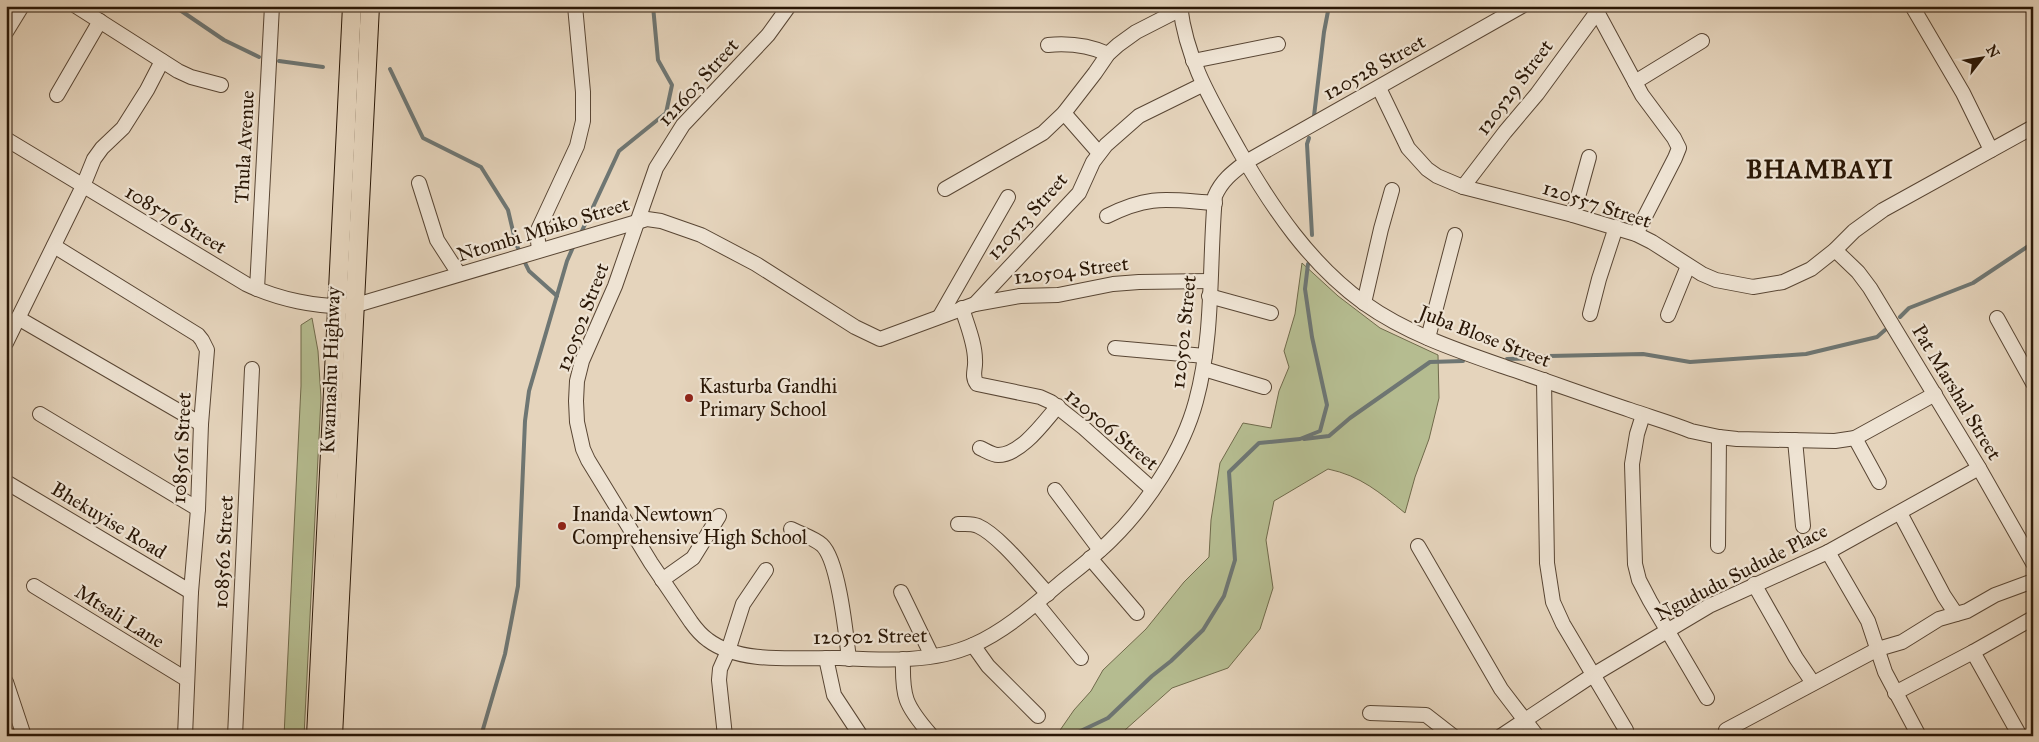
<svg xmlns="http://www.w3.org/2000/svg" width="2039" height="742" font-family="'IM FELL Great Primer',serif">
<rect width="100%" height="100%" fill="#e5d4bc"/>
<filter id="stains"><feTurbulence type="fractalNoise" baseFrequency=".004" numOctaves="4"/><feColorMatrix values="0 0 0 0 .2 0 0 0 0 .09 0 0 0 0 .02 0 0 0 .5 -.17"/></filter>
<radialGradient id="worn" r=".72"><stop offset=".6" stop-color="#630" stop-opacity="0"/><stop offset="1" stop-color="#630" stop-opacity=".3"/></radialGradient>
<g fill="#b5bc90" stroke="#706a4b">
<path d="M 1302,263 L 1338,296 L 1380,328 L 1438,355 L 1439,398 L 1429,439 L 1415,477 L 1405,513 C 1379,492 1361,476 1328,469 L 1274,501 L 1266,540 L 1273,588 L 1260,629 L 1228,668 L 1172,688 L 1125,730 L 1125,736 L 1056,736 L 1074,710 L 1091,691 L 1103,670 L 1146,629 L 1184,582 L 1209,557 L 1211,520 L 1220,463 L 1243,423 L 1271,428 L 1279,391 L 1289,367 L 1284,351 L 1295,314 Z"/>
<polygon points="312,318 318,351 321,398 304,736 284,736 301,386 301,325"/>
</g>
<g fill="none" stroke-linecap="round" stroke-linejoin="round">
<g stroke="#6e7673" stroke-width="4">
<polyline points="174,6 224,40 259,57"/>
<polyline points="279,61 323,67"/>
<polyline points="390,69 423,138 481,167 508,210 516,244 529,271 557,296"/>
<polyline points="1314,116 1324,32 1329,6"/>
<polyline points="1309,138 1307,144 1312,235"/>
<polyline points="580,235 619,151 666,113 672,85 658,60 653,6"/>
<polyline points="1900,317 1909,308 1973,283 2033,243"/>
<polyline points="1507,359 1538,358 1549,356 1643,354 1690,362 1806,354 1877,337 1885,330"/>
<polyline points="1304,439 1329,436 1350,418 1430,362 1463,361"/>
<polyline points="481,736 505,654 518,586 525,421 529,391 567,261 574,245"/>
<polyline points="1070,736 1108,718 1152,676 1171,661 1203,630 1224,596 1235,560 1229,472 1259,443 1300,439 1320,431 1327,405 1312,337 1305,289 1308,264"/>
</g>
<defs>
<g id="minor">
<polyline points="76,6 178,71 191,77 221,85"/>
<path d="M 789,6 L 768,35 L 683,125 L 656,168 L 615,286 L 582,361 L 577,381 L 576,401 L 577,422 L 583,449 L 588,460 L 651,563 L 691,622 C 696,629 701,635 708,640 C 741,665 800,657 840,658 C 883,660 933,663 973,645 C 1005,631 1033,606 1059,584 C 1076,570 1095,556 1111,540 C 1147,505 1183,450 1196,401 C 1214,335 1209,264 1215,196 C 1222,180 1233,172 1246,162 L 1522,6"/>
<path d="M 1180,6 C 1187,63 1213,103 1240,152 C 1273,209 1310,264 1364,303 C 1406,333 1456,350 1505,367 C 1547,381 1588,396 1630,410 C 1650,417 1671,423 1691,431 L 1719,437 L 1737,439 L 1835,441 L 1855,438 L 1935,394"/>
<polyline points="1594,6 1642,95 1674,138 1679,148 1675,158 1636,234"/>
<polyline points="1912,6 1963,93 1991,150"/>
<polyline points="6,32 22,6"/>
<path d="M 1048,45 C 1069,43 1088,45 1108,54"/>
<polyline points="1193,61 1278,44"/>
<polyline points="1635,82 1702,41"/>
<polyline points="1379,88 1408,148 1427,169 1437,176 1463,187 1573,215 1636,234 1652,242 1702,274 1716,280 1753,287 1783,282 1811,269 1835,250 1854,231 1883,210 2033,127"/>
<polyline points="57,95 100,21"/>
<polyline points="1064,113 1099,153"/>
<path d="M 6,139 L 246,284 C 277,299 318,308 353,306 L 647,219 L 661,221 L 701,235 L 756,264 L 855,327 L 880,339 L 975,304 L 1020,296 L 1058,295 L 1113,284 L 1139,282 L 1210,281"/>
<polyline points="419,183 437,240 459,274"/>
<polyline points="1463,187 1505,132 1537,94 1597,12"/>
<polyline points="945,189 1043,133 1064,113 1095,73 1108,54 1118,45 1136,32 1181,9"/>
<polyline points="1573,215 1589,157"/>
<path d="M 1107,216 C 1151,194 1168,200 1215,203"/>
<polyline points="54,246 198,335 202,340 207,350 201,424 198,509 191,592 185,736"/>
<polyline points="539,250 537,232 577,146 583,121 583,92 575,6"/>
<polyline points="1835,250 1858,272 1870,288 1979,468 2033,563"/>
<polyline points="257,289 272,6"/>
<polyline points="1209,296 1271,313"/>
<polyline points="1364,303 1381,229 1392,190"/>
<polyline points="975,304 1079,193 1093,162 1106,145 1139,116 1202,85"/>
<path d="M 962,308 C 967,325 975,343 975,360 C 976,369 971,376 977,384 L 1040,397 L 1051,402 L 1084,428 L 1152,489"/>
<polyline points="1590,314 1599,279 1616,227"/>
<polyline points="1668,315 1688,266"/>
<polyline points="940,316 1008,197"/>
<polyline points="18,318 201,424"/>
<polyline points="1997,318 2033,383"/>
<polyline points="1428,338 1455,235"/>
<polyline points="6,343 83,186 94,159 102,148 123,128 147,90 162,61"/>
<polyline points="1115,348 1205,356"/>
<polyline points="1204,369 1264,387"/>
<polyline points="1544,380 1547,563 1553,602 1563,624 1626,730"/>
<polyline points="40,414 198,509"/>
<polyline points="1643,415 1637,434 1632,464 1635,564 1639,580 1650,601 1707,698"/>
<polyline points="1855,438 1879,482"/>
<polyline points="1795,440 1803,526"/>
<path d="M 980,448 C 985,450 992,455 998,455 C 1021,455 1044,422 1058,406"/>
<polyline points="6,482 191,592"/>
<polyline points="1055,490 1100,550"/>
<polyline points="1900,513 1944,596 1956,614"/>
<path d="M 958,524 C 965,524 972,523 978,526 C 999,535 1031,576 1048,594"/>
<path d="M 791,529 C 801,534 814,538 822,545 C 839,561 846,635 849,659"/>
<polyline points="1418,546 1501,689 1537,736"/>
<polyline points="1718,546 1719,437"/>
<polyline points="1828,552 1868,621 1885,672 1919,736"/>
<polyline points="1090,558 1137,613"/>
<polyline points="662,580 693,558 719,516"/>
<polyline points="1754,584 1796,658 1813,683"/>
<polyline points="34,586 186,679"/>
<polyline points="901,592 932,656"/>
<polyline points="1037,604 1081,658"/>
<polyline points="973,645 988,666 1038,716"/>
<polyline points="1973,652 2020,736"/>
<polyline points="826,658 834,695 861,736"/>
<path d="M 903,659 C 902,697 905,705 930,734"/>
<polyline points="6,682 24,736"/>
<polyline points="1895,693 1973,652 2033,618"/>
<polyline points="1370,713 1426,715 1453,736"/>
<polyline points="235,736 252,369"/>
<polyline points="725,736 719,680 720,669 728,651 743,604 766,570"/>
<polyline points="1501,736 1593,675 1709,606 1828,552 1979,468"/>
<polyline points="1729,736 1726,730 1878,649 1902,642 1939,619 1967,611 1995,595 2033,581"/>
</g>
<g id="major">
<polyline points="316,736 352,6"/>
<polyline points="333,736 370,6"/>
</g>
</defs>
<use href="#minor" stroke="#594634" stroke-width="16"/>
<use href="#major" stroke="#2a1706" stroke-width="20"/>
<use href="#minor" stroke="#eee3d3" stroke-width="14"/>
<use href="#major" stroke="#e5d4bc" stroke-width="18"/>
</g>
<g fill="#8f2418" stroke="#eee3d3" stroke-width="2">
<circle cx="689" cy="398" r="5"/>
<circle cx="562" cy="526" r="5"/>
</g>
<g text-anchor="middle" stroke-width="4.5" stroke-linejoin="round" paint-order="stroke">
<g font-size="20" fill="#2a1706" stroke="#eee3d3">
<text transform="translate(1374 67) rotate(-29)" y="7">120528 Street</text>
<text transform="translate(698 82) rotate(-48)" y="7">121603 Street</text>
<text transform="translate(1514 87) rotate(-53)" y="7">120529 Street</text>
<text transform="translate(244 147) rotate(-87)" y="7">Thula Avenue</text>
<text transform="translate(1597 204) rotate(18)" y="7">120557 Street</text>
<text transform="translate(1027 216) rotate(-48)" y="7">120513 Street</text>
<text transform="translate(176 219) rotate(31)" y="7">108576 Street</text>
<text transform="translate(543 229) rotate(-17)" y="7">Ntombi Mbiko Street</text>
<text transform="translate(1071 270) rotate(-7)" y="7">120504 Street</text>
<text transform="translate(582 317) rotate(-69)" y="7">120502 Street</text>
<text transform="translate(1183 332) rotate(-84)" y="7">120502 Street</text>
<text transform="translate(1485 336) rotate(21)" y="7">Juba Blose Street</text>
<text transform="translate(330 370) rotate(-88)" y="7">Kwamashu Highway</text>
<text transform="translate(1957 392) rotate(59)" y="7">Pat Marshal Street</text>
<text transform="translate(1112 429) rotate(40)" y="7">120506 Street</text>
<text transform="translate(181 448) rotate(-87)" y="7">108561 Street</text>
<text transform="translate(109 520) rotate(31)" y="7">Bhekuyise Road</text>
<text transform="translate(223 552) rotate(-87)" y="7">108562 Street</text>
<text transform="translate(1741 572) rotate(-27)" y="7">Ngududu Sudude Place</text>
<text transform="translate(120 616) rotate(32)" y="7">Mtsali Lane</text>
<text transform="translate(870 636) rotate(-1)" y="7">120502 Street</text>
</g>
<g font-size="20" fill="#2a1706" stroke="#eee3d3" text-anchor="start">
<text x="699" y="393">Kasturba Gandhi<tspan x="699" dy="23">Primary School</tspan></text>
<text x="572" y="521">Inanda Newtown<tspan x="572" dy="23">Comprehensive High School</tspan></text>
</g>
<g font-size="25" font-weight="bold" letter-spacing="1" fill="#2a1706" stroke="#eee3d3">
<text x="1820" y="178">BHAMBAYI</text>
</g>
</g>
<rect width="2039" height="742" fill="none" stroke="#e5d4bc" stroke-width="25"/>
<rect x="8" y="8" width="2024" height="727" fill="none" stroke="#2a1706" stroke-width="2.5"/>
<rect x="12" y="12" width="2014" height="717" fill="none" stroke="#2a1706"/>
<g transform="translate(1982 58) rotate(59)" stroke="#eee3d3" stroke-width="4" paint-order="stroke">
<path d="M0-4L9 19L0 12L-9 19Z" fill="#2a1706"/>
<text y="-8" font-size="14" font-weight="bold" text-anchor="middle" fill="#2a1706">N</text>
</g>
<rect width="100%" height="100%" filter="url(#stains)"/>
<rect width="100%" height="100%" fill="url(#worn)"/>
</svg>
